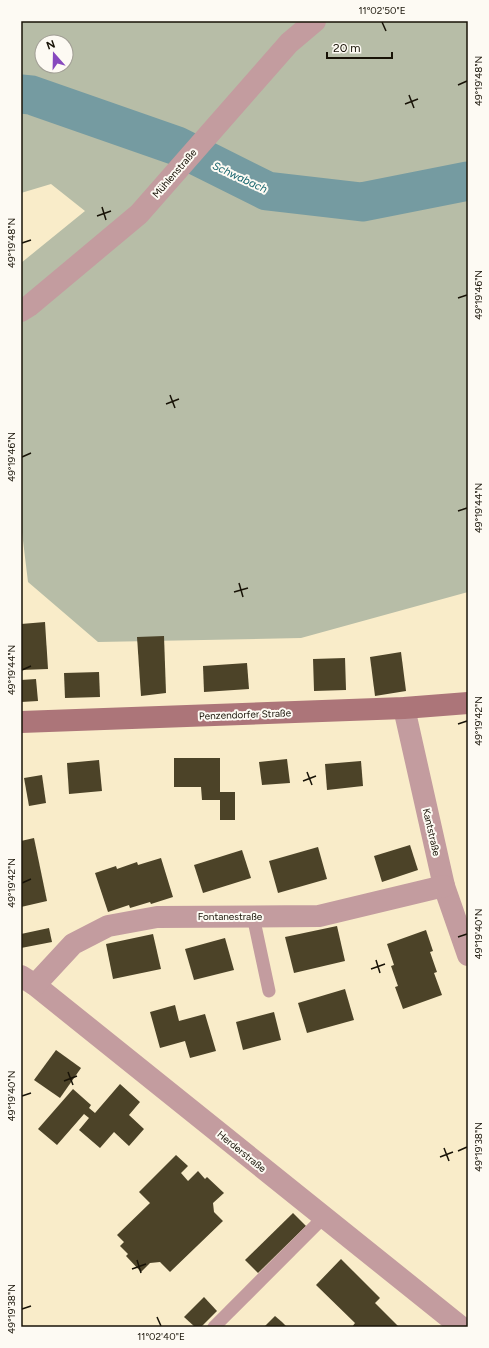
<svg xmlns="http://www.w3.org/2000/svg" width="489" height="1348" font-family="Figtree,sans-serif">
<rect width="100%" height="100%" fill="#f9ecc9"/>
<path fill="#b7bda7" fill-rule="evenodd" d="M 21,21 L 468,21 L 468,592 L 301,638 L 98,642 L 28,582 L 21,524 L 21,263 L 85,211 L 51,184 L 21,193 ZM 42,42 L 66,42 L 66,66 L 42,66 Z"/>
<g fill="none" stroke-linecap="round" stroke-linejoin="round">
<polyline stroke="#759ba1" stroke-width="39" points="21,94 31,95 177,146 267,191 362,202 468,181"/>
</g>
<g fill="#4c4328">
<polygon points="45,622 48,669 21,670 21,624"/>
<polygon points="164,636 166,693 141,696 137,637"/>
<polygon points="401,652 406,691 375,696 370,657"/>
<polygon points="345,658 346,690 314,691 313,659"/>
<polygon points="247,663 249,689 204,692 203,666"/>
<polygon points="99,672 100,697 65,698 64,673"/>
<polygon points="36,679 38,701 21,702 21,680"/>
<polygon points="174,758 220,758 220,792 235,792 235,820 220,820 220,800 202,800 201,787 174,787"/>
<polygon points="287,759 290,783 262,785 259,762"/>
<polygon points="99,760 102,791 69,794 67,763"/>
<polygon points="361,761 363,786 327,790 325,764"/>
<polygon points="42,775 46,803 29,806 24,778"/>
<polygon points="34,838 47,901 21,907 21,841"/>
<polygon points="410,845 418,870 382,882 374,856"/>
<polygon points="318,847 327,879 278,893 269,861"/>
<polygon points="242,850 251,878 203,893 194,865"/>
<polygon points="161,858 173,897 151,904 150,902 130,908 129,905 108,912 95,873 116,866 117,869 137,862 138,865"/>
<polygon points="337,926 345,961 294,973 285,937"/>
<polygon points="49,928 52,942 21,948 21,934"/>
<polygon points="426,930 433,951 430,952 437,972 434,973 442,995 403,1009 395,987 398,986 391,966 394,965 387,944"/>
<polygon points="153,934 161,969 113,979 106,944"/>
<polygon points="225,938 234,970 194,980 185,949"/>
<polygon points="345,989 354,1020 307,1033 298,1003"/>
<polygon points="175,1005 179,1021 205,1014 216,1051 190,1058 185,1041 160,1048 150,1012"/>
<polygon points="274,1012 281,1040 243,1050 236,1022"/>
<polygon points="56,1050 81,1068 60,1098 34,1080"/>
<polygon points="120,1084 140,1102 129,1115 144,1129 129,1146 114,1132 100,1148 79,1130 89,1118 84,1114 57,1145 38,1129 73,1089 91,1105 89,1108 95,1113"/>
<polygon points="176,1155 188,1166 181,1173 188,1181 198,1171 205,1179 207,1177 224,1193 213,1203 214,1212 223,1221 170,1272 160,1262 150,1263 141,1272 126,1256 128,1254 120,1246 124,1242 117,1235 150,1203 139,1192"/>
<polygon points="293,1213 306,1226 258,1273 245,1260"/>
<polygon points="341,1259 380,1298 375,1303 399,1327 352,1327 355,1323 316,1285"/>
<polygon points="204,1297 217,1311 201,1327 195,1327 184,1317"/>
<polygon points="275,1316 282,1322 287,1327 264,1327"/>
</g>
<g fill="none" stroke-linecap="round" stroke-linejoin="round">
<g stroke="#c39c9f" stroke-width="13">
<polyline points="253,916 269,991"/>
<polyline points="214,1327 324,1217"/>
</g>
<g stroke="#c39c9f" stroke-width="22">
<polyline points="21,311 29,306 139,214 289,43 315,21"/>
<polyline points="404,708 444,886 468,955"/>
<polyline points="21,976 35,985 461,1327"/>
<polyline points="35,985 73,944 108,926 157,917 319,916 444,886"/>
</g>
<polyline stroke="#ac7579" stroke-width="22" points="21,722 404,708 468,703"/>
</g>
<path fill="none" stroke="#181307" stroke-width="1.5" d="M 382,22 L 386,31M 458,85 L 467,81M 409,95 L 414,108M 405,104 L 418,99M 102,207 L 106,220M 97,216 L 111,211M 22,243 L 31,240M 458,298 L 467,295M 170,395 L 175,408M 166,404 L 179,399M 22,457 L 31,453M 458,511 L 467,508M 239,583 L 243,597M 234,592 L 248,588M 22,670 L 31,666M 458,724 L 467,721M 307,772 L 312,785M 303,781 L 316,776M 22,883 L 31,879M 458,937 L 467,934M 376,960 L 380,973M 371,969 L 385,964M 68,1072 L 73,1085M 64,1081 L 77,1076M 22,1096 L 31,1093M 444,1148 L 449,1161M 458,1151 L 467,1147M 440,1157 L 453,1152M 137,1260 L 141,1273M 132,1269 L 146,1264M 22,1309 L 31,1306M 157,1317 L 161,1326"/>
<g text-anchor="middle" stroke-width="4" stroke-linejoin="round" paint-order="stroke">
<g font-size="10" fill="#181307" stroke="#fdfaf3">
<text transform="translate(174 173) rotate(-49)" y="4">Mühlenstraße</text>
<text transform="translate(245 714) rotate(-2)" y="4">Penzendorfer Straße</text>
<text transform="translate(432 832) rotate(77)" y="4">Kantstraße</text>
<text x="230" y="920">Fontanestraße</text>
<text transform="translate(242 1151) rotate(39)" y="4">Herderstraße</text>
</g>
<g font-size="11" font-style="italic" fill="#12626c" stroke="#fdfaf3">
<text transform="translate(240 177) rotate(25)" y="4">Schwabach</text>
</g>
</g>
<rect width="489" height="1348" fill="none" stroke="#fdfaf3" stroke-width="44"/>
<g transform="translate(54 54) rotate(340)"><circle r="19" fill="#fdfaf3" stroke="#a19e95"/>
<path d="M0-3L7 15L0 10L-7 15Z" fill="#8749be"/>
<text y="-6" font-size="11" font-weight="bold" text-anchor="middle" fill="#181307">N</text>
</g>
<path d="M327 52v6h65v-6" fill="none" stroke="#181307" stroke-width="2"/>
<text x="333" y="52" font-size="12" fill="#181307" stroke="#fdfaf3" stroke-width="3" paint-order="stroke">20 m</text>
<rect x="22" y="22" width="445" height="1304" fill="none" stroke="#181307" stroke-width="1.5"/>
<g font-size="10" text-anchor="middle" fill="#181307">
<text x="382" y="14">11°02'50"E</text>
<text transform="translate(478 81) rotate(-90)" y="4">49°19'48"N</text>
<text transform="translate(11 243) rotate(-90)" y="4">49°19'48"N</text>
<text transform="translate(478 295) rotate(-90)" y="4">49°19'46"N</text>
<text transform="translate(11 457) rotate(-90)" y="4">49°19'46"N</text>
<text transform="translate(478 508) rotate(-90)" y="4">49°19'44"N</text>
<text transform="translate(11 670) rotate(-90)" y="4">49°19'44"N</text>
<text transform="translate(478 721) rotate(-90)" y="4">49°19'42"N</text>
<text transform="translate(11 883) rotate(-90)" y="4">49°19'42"N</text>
<text transform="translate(478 934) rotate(-90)" y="4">49°19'40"N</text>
<text transform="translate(11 1096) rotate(-90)" y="4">49°19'40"N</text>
<text transform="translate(478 1147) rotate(-90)" y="4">49°19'38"N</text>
<text transform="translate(11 1309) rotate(-90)" y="4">49°19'38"N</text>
<text x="161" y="1340">11°02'40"E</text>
</g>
</svg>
